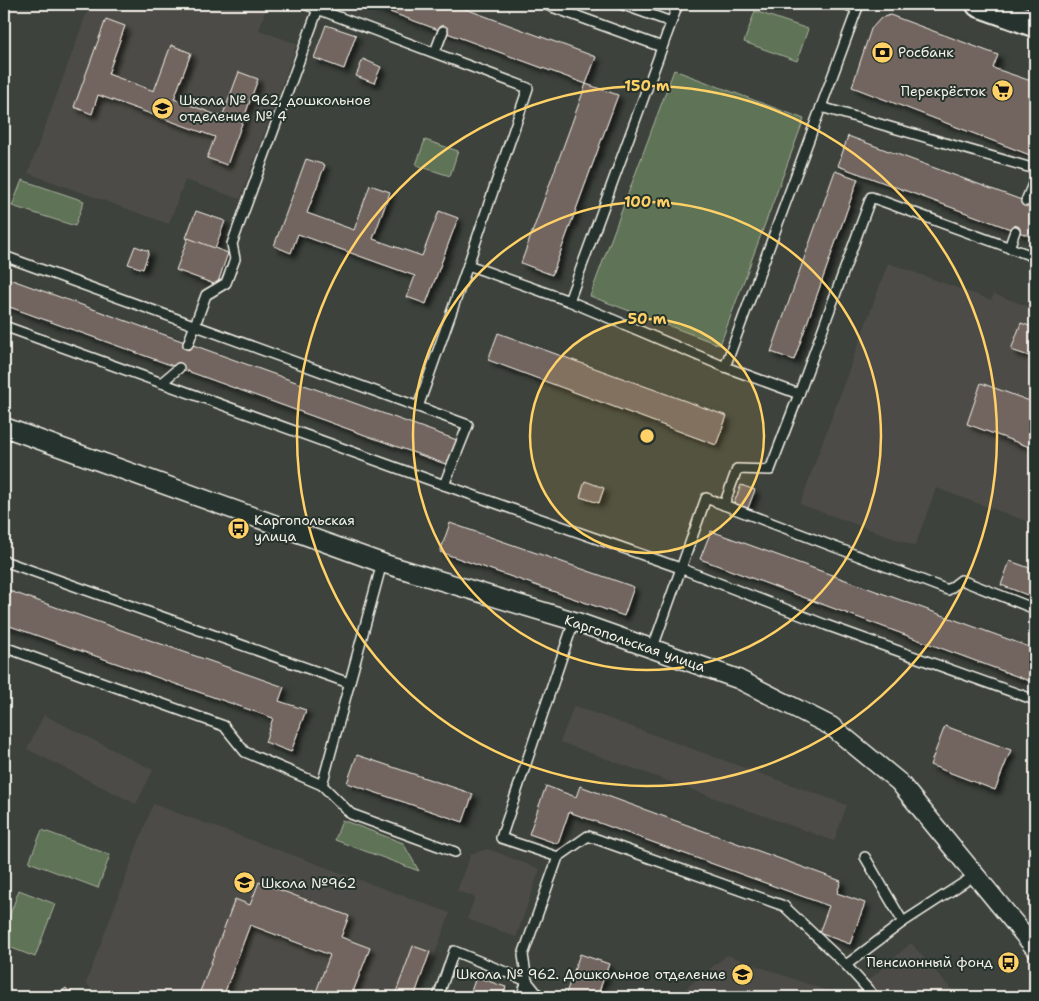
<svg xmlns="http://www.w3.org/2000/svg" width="1039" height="1001" font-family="'Shantell Sans',sans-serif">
<defs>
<filter id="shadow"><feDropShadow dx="4.5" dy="4.5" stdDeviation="2.5" flood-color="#0009"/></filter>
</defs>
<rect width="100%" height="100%" fill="#3d423c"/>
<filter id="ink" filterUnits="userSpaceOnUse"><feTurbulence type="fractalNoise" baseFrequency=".02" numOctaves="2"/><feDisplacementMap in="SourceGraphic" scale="10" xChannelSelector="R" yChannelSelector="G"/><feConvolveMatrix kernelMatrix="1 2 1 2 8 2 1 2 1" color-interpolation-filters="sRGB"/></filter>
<g filter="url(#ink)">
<g fill="#4d4c46">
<polygon points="81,4 267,5 259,30 297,44 240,199 185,180 169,224 28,173 89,7"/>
<polygon points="888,263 991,300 994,294 1035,309 1035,524 936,488 915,546 800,504"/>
<polygon points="574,706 847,805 834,841 560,742"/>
<polygon points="44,715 153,770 136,804 27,749"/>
<polygon points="153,804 450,913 419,997 98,997 86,983"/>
<polygon points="488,849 540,869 516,937 467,919 475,897 457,891 471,854"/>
<polygon points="911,943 958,997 850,997"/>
<polygon points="727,955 833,993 836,997 675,997"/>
</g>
<g fill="#5f7356" stroke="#aab29f">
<polygon points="755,11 808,29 797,61 744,42"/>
<polygon points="674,70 804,119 720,345 590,296"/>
<polygon points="425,140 458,151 450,176 416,165"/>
<polygon points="22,180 84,201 75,226 12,206"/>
<polygon points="342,820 403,843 419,871 335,840"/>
<polygon points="42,830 110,855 98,888 29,862"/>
<polygon points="19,890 55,904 35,957 4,945 4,931"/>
</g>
<g fill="#72655f" stroke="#f4f1e8" filter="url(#shadow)">
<polygon points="368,4 452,4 596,57 586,84"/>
<polygon points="890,15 998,55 993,68 1031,81 1035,70 1035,157 852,87 871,29 881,18"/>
<polygon points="106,19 125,26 108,74 154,91 171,45 191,53 174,99 222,117 239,72 258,79 227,165 207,158 215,137 98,95 92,114 74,107"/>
<polygon points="326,25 356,35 344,69 314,58"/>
<polygon points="363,59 381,67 374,83 356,76"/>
<polygon points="586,84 618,95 552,275 521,263"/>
<polygon points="848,136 1035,205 1035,238 838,166"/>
<polygon points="306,159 325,165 307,213 354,230 370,185 390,192 373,239 422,256 439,211 458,218 426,304 407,297 415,276 298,234 291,253 274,246"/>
<polygon points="835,171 858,179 794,360 771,352"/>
<polygon points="196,211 225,221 215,249 186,238"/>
<polygon points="188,238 228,253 217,285 176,270"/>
<polygon points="135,246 149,251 143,269 128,264"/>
<polygon points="4,277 457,440 448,465 4,305"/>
<polygon points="1021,323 1035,328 1035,358 1011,350"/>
<polygon points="498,333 727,416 716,445 488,360"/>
<polygon points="981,383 1035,403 1035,449 967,424"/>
<polygon points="585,481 604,488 599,503 580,497"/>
<polygon points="741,485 755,490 748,508 734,503"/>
<polygon points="450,523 634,587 624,616 440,552"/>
<polygon points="711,531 1035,649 1035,683 700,559"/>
<polygon points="1010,561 1035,570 1035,598 1001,585"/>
<polygon points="4,589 284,687 279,701 306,710 291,752 265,742 273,718 4,624"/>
<polygon points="945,726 1011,750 995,790 930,765"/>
<polygon points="357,755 473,794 463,822 347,783"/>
<polygon points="546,786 576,797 580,786 841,881 837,893 865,903 850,944 819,933 829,906 569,812 558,844 529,834"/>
<polygon points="259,882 349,916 341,937 370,948 351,997 314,997 330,955 250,925 223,997 198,997 235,899 250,905"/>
<polygon points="413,946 430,952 414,997 401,997 395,995"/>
<polygon points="580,954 609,964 597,997 565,996"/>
<polygon points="476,977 506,987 503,997 469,997"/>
<polygon points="66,988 74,997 54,997"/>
</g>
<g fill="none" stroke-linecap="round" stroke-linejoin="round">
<defs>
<g id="lane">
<polyline points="304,4 528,88 468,265 569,301 678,4"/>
<polyline points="544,4 662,47"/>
<polyline points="621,4 671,22"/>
<polyline points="844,4 857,9"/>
<polyline points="435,52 443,31"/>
<polyline points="821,107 1035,169"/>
<polyline points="1026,201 1035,179"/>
<polyline points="1009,248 1015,231"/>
<polyline points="4,256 468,425 444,485 680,568 826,625 1035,700"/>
<polyline points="569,301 725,367 859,4"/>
<polyline points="4,326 444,485"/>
<polyline points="188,344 206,295 226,283 235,259 232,244 318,9"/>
<polyline points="161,383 179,368"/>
<polyline points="799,394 871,197 1035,257"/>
<polyline points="418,407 468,265"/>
<polyline points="724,505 948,590 961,580 1035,609"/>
<polyline points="4,561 349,683"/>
<polyline points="382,563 322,785 351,814 455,852"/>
<polyline points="4,647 224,726 245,752 322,785"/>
<polyline points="652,650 706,498 724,505 737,469 770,470 799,394 725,367"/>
<polyline points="558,857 588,836 784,906 846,965 903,922"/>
<polyline points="865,857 903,922 974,876"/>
<polyline points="846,965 875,997"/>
<polyline points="438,997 454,951 527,981 540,997"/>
<polyline points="521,997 527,981 523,955 558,857 501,838 574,621"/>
</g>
<polyline id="street" points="4,427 382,563 574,621 738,679 831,726 899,782 1035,948"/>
<polyline id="secondary" points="979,4 1035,24"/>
</defs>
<use href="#lane" stroke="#f4f1e8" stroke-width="12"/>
<use href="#street" stroke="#f4f1e8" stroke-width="21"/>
<use href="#secondary" stroke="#f4f1e8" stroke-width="29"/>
<use href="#lane" stroke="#26332d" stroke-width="9"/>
<use href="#street" stroke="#26332d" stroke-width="18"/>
<use href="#secondary" stroke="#26332d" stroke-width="25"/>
</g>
</g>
<circle cx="647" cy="436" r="117" fill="#ffd166" fill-opacity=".12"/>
<g fill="none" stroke="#ffd166" stroke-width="2.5">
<circle cx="647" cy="436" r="117"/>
<circle cx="647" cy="436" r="234"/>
<circle cx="647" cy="436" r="350"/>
</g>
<defs>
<symbol id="bank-disc" viewBox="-11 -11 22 22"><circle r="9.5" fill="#ffd166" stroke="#26332d"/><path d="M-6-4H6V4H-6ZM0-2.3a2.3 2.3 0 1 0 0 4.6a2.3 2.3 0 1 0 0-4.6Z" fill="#111"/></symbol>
<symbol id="supermarket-disc" viewBox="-11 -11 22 22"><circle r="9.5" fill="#ffd166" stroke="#26332d"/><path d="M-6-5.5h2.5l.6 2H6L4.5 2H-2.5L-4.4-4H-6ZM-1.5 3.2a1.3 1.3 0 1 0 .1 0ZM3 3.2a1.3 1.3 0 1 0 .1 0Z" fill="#111"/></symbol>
<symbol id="school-disc" viewBox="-11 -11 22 22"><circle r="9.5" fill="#ffd166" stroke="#26332d"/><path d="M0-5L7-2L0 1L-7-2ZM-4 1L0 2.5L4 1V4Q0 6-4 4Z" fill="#111"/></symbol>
<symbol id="bus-disc" viewBox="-11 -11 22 22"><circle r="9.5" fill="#ffd166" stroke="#26332d"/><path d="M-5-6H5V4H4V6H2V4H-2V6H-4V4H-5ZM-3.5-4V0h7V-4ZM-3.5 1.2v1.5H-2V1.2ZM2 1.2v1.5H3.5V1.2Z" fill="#111"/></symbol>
</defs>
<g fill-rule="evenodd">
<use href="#bank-disc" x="870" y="40" width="25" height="25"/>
<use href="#supermarket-disc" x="990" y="78" width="25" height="25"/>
<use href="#school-disc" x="150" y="96" width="25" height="25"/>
<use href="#bus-disc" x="226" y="516" width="25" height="25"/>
<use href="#school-disc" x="232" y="870" width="25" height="25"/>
<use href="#bus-disc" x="996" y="950" width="25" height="25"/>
<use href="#school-disc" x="730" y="962" width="25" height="25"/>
</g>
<g text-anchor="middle" stroke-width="4" stroke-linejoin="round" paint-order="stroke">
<g font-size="14" fill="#f4f1e8" stroke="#26332d" text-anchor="start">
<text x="898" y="57">Росбанк</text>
<text x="986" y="96" text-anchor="end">Перекрёсток</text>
<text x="179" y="105">Школа № 962, дошкольное<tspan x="179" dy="16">отделение № 4</tspan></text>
<text x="254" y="525">Каргопольская<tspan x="254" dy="16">улица</tspan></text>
<text x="261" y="888">Школа №962</text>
<text x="993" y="967" text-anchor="end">Пенсионный фонд</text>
<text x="726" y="979" text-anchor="end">Школа № 962. Дошкольное отделение</text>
</g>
<g font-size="14" fill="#f4f1e8" stroke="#26332d">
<text transform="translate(635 643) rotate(19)" y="5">Каргопольская улица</text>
</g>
</g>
<circle cx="647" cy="436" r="8" fill="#ffd166" stroke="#26332d" stroke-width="2.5"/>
<g font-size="15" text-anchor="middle" font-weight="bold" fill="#ffd166" stroke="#26332d" stroke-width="4" stroke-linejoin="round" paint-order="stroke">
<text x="647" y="91">150 m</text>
<text x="647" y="207">100 m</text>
<text x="647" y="324">50 m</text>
</g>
<rect width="1039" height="1001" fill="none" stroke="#26332d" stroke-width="20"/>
<rect x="10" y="10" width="1019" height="981" fill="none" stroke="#f4f1e8" stroke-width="2" filter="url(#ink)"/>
</svg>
